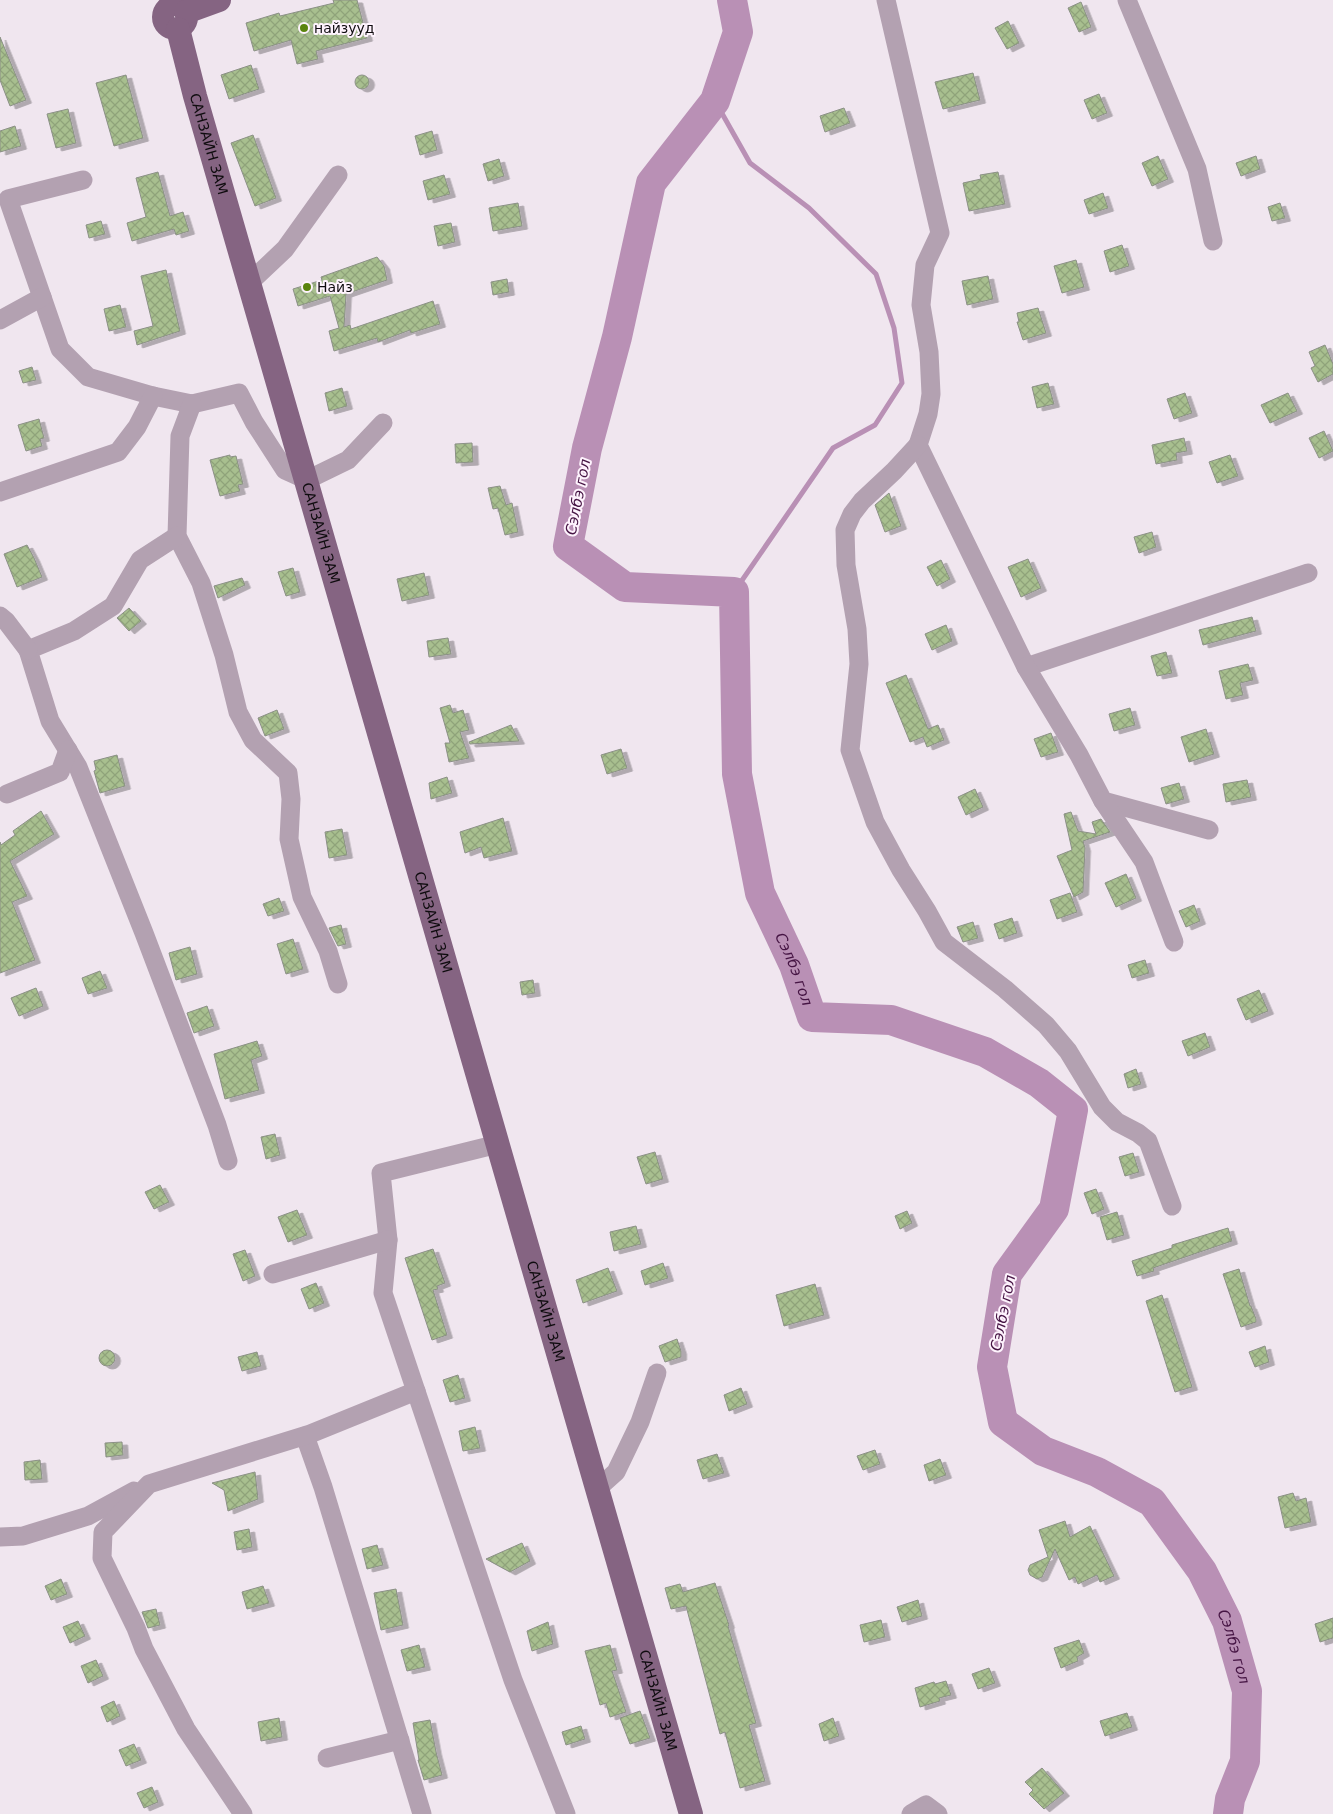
<svg xmlns="http://www.w3.org/2000/svg" width="1333" height="1814" font-family="'DejaVu Sans',sans-serif">
<defs>
<pattern id="building-cross-hatch" width="8" height="8" patternUnits="userSpaceOnUse" patternTransform="scale(1.25)"><rect width="8" height="8" fill="#a8bf8f"/><path d="M0 0l8 8M0 8l8-8" fill="none" stroke="#8fa37a"/></pattern>
<filter id="shadow"><feDropShadow dx="5.5" dy="3" stdDeviation="0" flood-color="#0004"/></filter>
</defs>
<rect width="100%" height="100%" fill="#f0e6ef"/>
<g fill="none" stroke-linecap="round" stroke-linejoin="round">
<polyline stroke="#b990b5" stroke-width="5" points="715,101 750,163 809,208 876,274 894,328 902,383 875,425 833,448 734,592"/>
<path stroke="#b990b5" stroke-width="30" id="s1" d="M 732,0 L 738,32 L 715,101 L 651,183 L 617,337 L 587,448 L 568,546 L 625,587 L 734,592 L 737,774 L 760,893 L 794,965 L 812,1017 L 891,1020 L 985,1052 L 1039,1083 L 1073,1110 L 1054,1209 L 1007,1274 L 992,1367 L 1003,1422 L 1043,1451 L 1097,1472 L 1152,1502 L 1202,1571 L 1227,1621 L 1247,1691 L 1245,1761 L 1230,1799 L 1228,1814"/>
</g>
<g fill="url(#building-cross-hatch)" stroke="#8b9086" filter="url(#shadow)">
<polygon points="333,0 357,0 367,38 316,51 318,59 297,64 291,40 254,51 246,23 279,13 280,16 334,3"/>
<polygon points="1081,2 1091,27 1079,32 1068,8"/>
<polygon points="1008,21 1019,43 1007,49 995,28"/>
<polygon points="0,37 26,100 10,106 0,80"/>
<polygon points="251,65 259,89 229,99 221,75"/>
<polygon points="973,73 980,100 943,109 935,82"/>
<circle cx="362" cy="82" r="7"/>
<polygon points="126,75 143,138 114,146 96,83"/>
<polygon points="1099,94 1107,113 1092,119 1084,100"/>
<polygon points="844,108 850,123 825,132 820,116"/>
<polygon points="68,109 76,143 56,148 47,114"/>
<polygon points="15,126 21,146 0,152 0,131"/>
<polygon points="432,131 437,150 420,155 415,136"/>
<polygon points="253,135 276,198 255,206 231,143"/>
<polygon points="1158,156 1168,179 1152,186 1142,163"/>
<polygon points="1256,156 1260,169 1241,176 1236,163"/>
<polygon points="499,159 504,176 488,181 483,164"/>
<polygon points="158,172 170,216 183,212 189,231 176,235 174,229 132,241 127,223 146,217 136,178"/>
<polygon points="998,172 1005,204 969,211 963,183 981,179 980,175"/>
<polygon points="444,175 450,194 428,200 423,181"/>
<polygon points="1103,193 1108,208 1089,214 1084,200"/>
<polygon points="518,203 522,226 493,231 489,208"/>
<polygon points="1280,203 1285,218 1272,221 1268,207"/>
<polygon points="101,221 105,234 89,238 86,225"/>
<polygon points="451,223 455,242 438,246 434,226"/>
<polygon points="1122,245 1129,266 1110,272 1104,251"/>
<polygon points="377,257 384,266 387,280 346,294 344,327 350,325 351,329 433,301 440,324 411,333 410,330 378,342 377,338 334,351 329,331 339,328 330,296 298,306 293,289 322,280 321,277"/>
<polygon points="1076,260 1084,287 1062,293 1054,266"/>
<polygon points="166,270 180,331 137,345 134,331 153,326 141,276"/>
<polygon points="988,276 993,299 967,305 962,281"/>
<polygon points="507,279 509,292 493,295 491,282"/>
<polygon points="120,305 126,327 109,331 104,309"/>
<polygon points="1038,308 1046,333 1023,340 1017,322 1019,322 1017,313"/>
<polygon points="1325,345 1333,364 1333,374 1318,382 1311,368 1315,366 1309,352"/>
<polygon points="32,367 36,380 23,383 19,371"/>
<polygon points="1048,383 1054,404 1037,408 1032,387"/>
<polygon points="342,388 347,406 329,411 325,393"/>
<polygon points="1185,393 1192,413 1174,419 1167,399"/>
<polygon points="1288,393 1297,411 1270,423 1261,405"/>
<polygon points="39,419 44,438 40,439 42,446 26,451 18,425"/>
<polygon points="1324,431 1333,451 1319,458 1309,438"/>
<polygon points="1184,438 1187,451 1176,453 1177,460 1156,464 1152,445"/>
<polygon points="472,443 473,462 456,463 455,444"/>
<polygon points="230,455 230,457 236,456 243,484 238,485 240,491 220,496 210,460"/>
<polygon points="1230,455 1238,476 1217,483 1209,462"/>
<polygon points="500,486 506,505 512,503 518,532 505,535 498,508 493,509 488,488"/>
<polygon points="889,493 901,526 885,532 875,505"/>
<polygon points="1152,532 1156,547 1139,553 1134,537"/>
<polygon points="27,545 34,558 42,577 17,587 4,554"/>
<polygon points="1028,559 1041,588 1021,597 1008,567"/>
<polygon points="941,560 950,579 937,586 927,567"/>
<polygon points="293,568 300,592 286,596 278,572"/>
<polygon points="424,573 429,595 402,601 397,579"/>
<polygon points="242,578 245,585 218,598 214,586"/>
<polygon points="129,608 141,621 129,631 117,618"/>
<polygon points="1252,617 1256,631 1203,645 1199,630"/>
<polygon points="946,625 952,641 932,650 925,634"/>
<polygon points="448,638 451,654 429,657 427,641"/>
<polygon points="1166,652 1172,673 1157,676 1151,656"/>
<polygon points="1248,664 1253,680 1240,683 1243,695 1226,699 1219,671"/>
<polygon points="906,675 928,729 938,725 944,740 927,747 923,737 910,742 886,683"/>
<polygon points="450,705 453,713 463,710 469,730 460,732 469,758 449,762 445,743 450,743 440,708"/>
<polygon points="1130,708 1135,725 1114,731 1109,714"/>
<polygon points="277,710 284,729 265,736 258,718"/>
<polygon points="511,725 519,741 470,744 469,742"/>
<polygon points="1206,729 1214,754 1189,762 1181,737"/>
<polygon points="1051,733 1058,752 1041,757 1034,739"/>
<polygon points="621,749 627,768 607,774 601,755"/>
<polygon points="117,755 125,786 100,793 94,771 96,770 94,761"/>
<polygon points="447,777 452,793 431,799 429,783"/>
<polygon points="1247,780 1251,797 1226,802 1223,784"/>
<polygon points="1179,783 1184,799 1166,804 1161,788"/>
<polygon points="975,789 983,807 966,815 958,797"/>
<polygon points="41,811 54,834 10,861 27,896 12,902 35,960 0,973 0,842 1,845 15,835 13,831"/>
<polygon points="1071,812 1078,831 1096,834 1092,822 1101,819 1110,832 1083,841 1085,848 1083,892 1074,897 1057,856 1072,850 1064,814"/>
<polygon points="503,818 512,851 484,858 481,847 465,853 460,832"/>
<polygon points="342,829 347,855 329,858 325,832"/>
<polygon points="1126,874 1136,898 1116,907 1105,883"/>
<polygon points="1070,893 1077,912 1057,919 1050,900"/>
<polygon points="279,898 284,911 268,916 263,904"/>
<polygon points="1194,905 1200,921 1186,927 1179,911"/>
<polygon points="1012,918 1017,933 999,939 994,924"/>
<polygon points="973,922 978,938 963,942 957,927"/>
<polygon points="341,925 346,944 338,946 329,928"/>
<polygon points="293,939 303,969 286,974 277,944"/>
<polygon points="190,947 197,974 176,980 169,953"/>
<polygon points="1145,960 1149,973 1132,978 1128,965"/>
<polygon points="100,971 107,988 88,994 82,978"/>
<polygon points="533,980 535,993 522,995 520,982"/>
<polygon points="36,988 43,1006 19,1016 11,998"/>
<polygon points="1259,990 1268,1011 1246,1020 1237,999"/>
<polygon points="207,1006 214,1026 194,1033 187,1013"/>
<polygon points="1205,1033 1210,1047 1188,1056 1182,1041"/>
<polygon points="257,1041 262,1056 251,1060 259,1090 225,1099 214,1054"/>
<polygon points="1136,1069 1141,1084 1128,1088 1124,1074"/>
<polygon points="275,1134 280,1155 266,1159 261,1137"/>
<polygon points="655,1152 663,1179 646,1184 637,1157"/>
<polygon points="1133,1153 1139,1172 1125,1176 1119,1157"/>
<polygon points="160,1185 169,1202 154,1209 145,1192"/>
<polygon points="1096,1189 1104,1209 1092,1214 1084,1193"/>
<polygon points="297,1210 307,1235 288,1242 278,1217"/>
<polygon points="907,1211 912,1223 900,1229 895,1216"/>
<polygon points="1117,1212 1124,1235 1107,1240 1100,1217"/>
<polygon points="636,1226 641,1244 614,1251 610,1232"/>
<polygon points="1228,1228 1232,1241 1153,1268 1154,1271 1137,1276 1132,1261 1172,1248 1172,1245"/>
<polygon points="433,1249 445,1283 437,1286 438,1289 433,1290 447,1335 432,1340 405,1258"/>
<polygon points="245,1250 255,1276 243,1281 233,1254"/>
<polygon points="663,1263 668,1278 645,1285 641,1271"/>
<polygon points="608,1268 617,1291 583,1303 576,1280"/>
<polygon points="1239,1269 1250,1306 1251,1306 1256,1319 1256,1322 1241,1327 1223,1274"/>
<polygon points="316,1283 324,1303 309,1309 301,1289"/>
<polygon points="815,1284 824,1315 784,1326 776,1295"/>
<polygon points="1162,1295 1192,1387 1175,1392 1146,1301"/>
<polygon points="677,1339 681,1351 681,1357 665,1362 659,1346"/>
<polygon points="1265,1346 1269,1362 1255,1367 1249,1352"/>
<circle cx="107" cy="1358" r="8"/>
<polygon points="257,1352 261,1366 242,1371 238,1357"/>
<polygon points="458,1375 465,1398 450,1402 443,1380"/>
<polygon points="741,1388 747,1404 729,1411 724,1395"/>
<polygon points="475,1427 480,1448 463,1451 459,1431"/>
<polygon points="122,1442 123,1455 106,1457 105,1443"/>
<polygon points="875,1450 880,1464 863,1470 857,1456"/>
<polygon points="717,1454 724,1473 703,1479 697,1460"/>
<polygon points="940,1459 946,1475 929,1481 924,1465"/>
<polygon points="40,1460 42,1479 25,1480 24,1462"/>
<polygon points="255,1472 258,1499 228,1511 224,1490 212,1483"/>
<polygon points="1293,1493 1296,1501 1306,1498 1311,1522 1285,1528 1278,1497"/>
<polygon points="1065,1521 1070,1537 1090,1526 1114,1576 1100,1582 1097,1575 1078,1584 1075,1577 1069,1580 1055,1549 1042,1577 1037,1579 1030,1575 1028,1570 1030,1565 1048,1557 1039,1530"/>
<polygon points="249,1529 252,1547 237,1550 234,1532"/>
<polygon points="522,1543 530,1561 510,1572 486,1559"/>
<polygon points="377,1545 383,1565 367,1569 362,1549"/>
<polygon points="61,1579 67,1594 51,1600 45,1586"/>
<polygon points="715,1583 729,1625 728,1626 756,1723 749,1725 765,1781 740,1788 725,1732 720,1734 686,1606 671,1609 665,1588 680,1584 683,1592"/>
<polygon points="263,1586 269,1603 247,1609 242,1592"/>
<polygon points="396,1589 403,1625 381,1630 374,1593"/>
<polygon points="918,1600 922,1616 902,1622 897,1607"/>
<polygon points="156,1609 160,1625 148,1628 142,1612"/>
<polygon points="1333,1618 1333,1638 1320,1642 1315,1624"/>
<polygon points="881,1620 885,1637 864,1642 860,1625"/>
<polygon points="78,1621 85,1636 70,1643 63,1627"/>
<polygon points="548,1622 553,1644 532,1651 527,1631"/>
<polygon points="1079,1640 1084,1653 1077,1657 1078,1661 1061,1668 1054,1648"/>
<polygon points="419,1645 425,1667 407,1671 401,1650"/>
<polygon points="610,1645 617,1670 612,1671 626,1712 610,1717 606,1703 600,1705 585,1651"/>
<polygon points="96,1660 103,1676 88,1683 81,1666"/>
<polygon points="989,1668 995,1683 978,1689 972,1674"/>
<polygon points="946,1681 951,1695 939,1698 940,1701 920,1707 915,1688 934,1682 935,1684"/>
<polygon points="114,1701 120,1716 107,1722 101,1707"/>
<polygon points="640,1711 650,1738 630,1744 620,1718"/>
<polygon points="1127,1713 1132,1727 1105,1736 1100,1721"/>
<polygon points="279,1718 282,1737 261,1741 258,1722"/>
<polygon points="833,1718 839,1736 824,1741 819,1724"/>
<polygon points="430,1720 436,1752 442,1775 424,1780 418,1760 419,1760 413,1723"/>
<polygon points="581,1726 585,1739 566,1745 562,1732"/>
<polygon points="134,1744 141,1760 126,1766 119,1750"/>
<polygon points="1042,1768 1064,1793 1044,1809 1029,1794 1033,1790 1025,1782"/>
<polygon points="152,1787 158,1802 144,1808 137,1793"/>
</g>
<g fill="none" stroke-linecap="round" stroke-linejoin="round">
<g stroke="#b3a1b1" stroke-width="19">
<polyline points="886,0 940,233 925,265 921,305 929,352 931,394 928,414 918,445 1026,667 1308,573"/>
<polyline points="1127,0 1197,169 1213,241"/>
<polyline points="83,180 8,199 60,349 88,377 153,396 192,404 239,393 254,422 285,470 305,479 311,478 348,460 383,423"/>
<polyline points="249,283 285,249 338,175"/>
<polyline points="0,320 42,297"/>
<polyline points="192,404 180,436 177,536 201,583 224,655 238,712 253,740 288,773 291,799 289,839 302,897 328,951 338,984"/>
<polyline points="918,445 894,471 862,501 852,514 845,530 846,565 857,629 859,664 850,750 875,822 901,870 927,911 944,942 1005,989 1046,1025 1068,1051 1102,1107 1117,1122 1138,1133 1148,1141 1172,1206"/>
<polyline points="0,492 118,452 137,427 153,396"/>
<polyline points="177,536 140,560 113,606 74,631 28,650 50,721 78,767 144,933 217,1125 228,1161"/>
<polyline points="0,616 6,621 28,650"/>
<polyline points="1026,667 1079,755 1103,801 1209,830"/>
<polyline points="7,794 60,772 68,750"/>
<polyline points="1103,801 1144,862 1174,942"/>
<polyline points="498,1144 381,1173 388,1240 383,1293 513,1680 566,1814"/>
<polyline points="273,1274 388,1240"/>
<polyline points="305,1436 323,1487 422,1814"/>
<polyline points="597,1489 616,1472 640,1422 657,1373"/>
<polyline points="0,1537 23,1536 88,1516 134,1491"/>
<polyline points="327,1758 400,1740"/>
<polyline points="243,1814 186,1729 144,1649 136,1628 102,1558 103,1532 149,1484 310,1434 416,1391"/>
<polyline points="911,1814 926,1805 938,1814"/>
</g>
<g stroke="#856482" stroke-width="24">
<circle cx="175" cy="17" r="11"/>
<polyline points="186,12 219,0"/>
<path id="s2" d="M 178,29 L 195,96 L 691,1814"/>
</g>
</g>
<g fill="#5a840d" stroke="#fef3fd" stroke-width="2">
<circle cx="304" cy="28" r="5"/>
<circle cx="307" cy="287" r="5"/>
</g>
<g text-anchor="middle" stroke-width="4" stroke-linejoin="round" paint-order="stroke">
<g font-size="14" fill="#0f0c0f" stroke="#fef3fd" text-anchor="start">
<text x="314" y="33">найзууд</text>
<text x="317" y="292">Найз</text>
</g>
<g font-size="14" fill="#0f0c0f" stroke="#fef3fd">
<text dy="5" stroke="none"><textPath href="#s2" startOffset="119">САНЗАЙН ЗАМ</textPath></text>
<text dy="5" stroke="none"><textPath href="#s2" startOffset="524">САНЗАЙН ЗАМ</textPath></text>
<text dy="5" stroke="none"><textPath href="#s2" startOffset="929">САНЗАЙН ЗАМ</textPath></text>
<text dy="5" stroke="none"><textPath href="#s2" startOffset="1334">САНЗАЙН ЗАМ</textPath></text>
<text dy="5" stroke="none"><textPath href="#s2" startOffset="1739">САНЗАЙН ЗАМ</textPath></text>
</g>
<g font-size="15" font-style="italic" fill="#461544" stroke="#fef3fd">
<text transform="translate(578 497) rotate(-79)" y="5">Сэлбэ гол</text>
<text dy="5" stroke="none"><textPath href="#s1" startOffset="1148">Сэлбэ гол</textPath></text>
<text transform="translate(1003 1313) rotate(-79)" y="5">Сэлбэ гол</text>
<text dy="5" stroke="none"><textPath href="#s1" startOffset="2152">Сэлбэ гол</textPath></text>
</g>
</g>
</svg>
